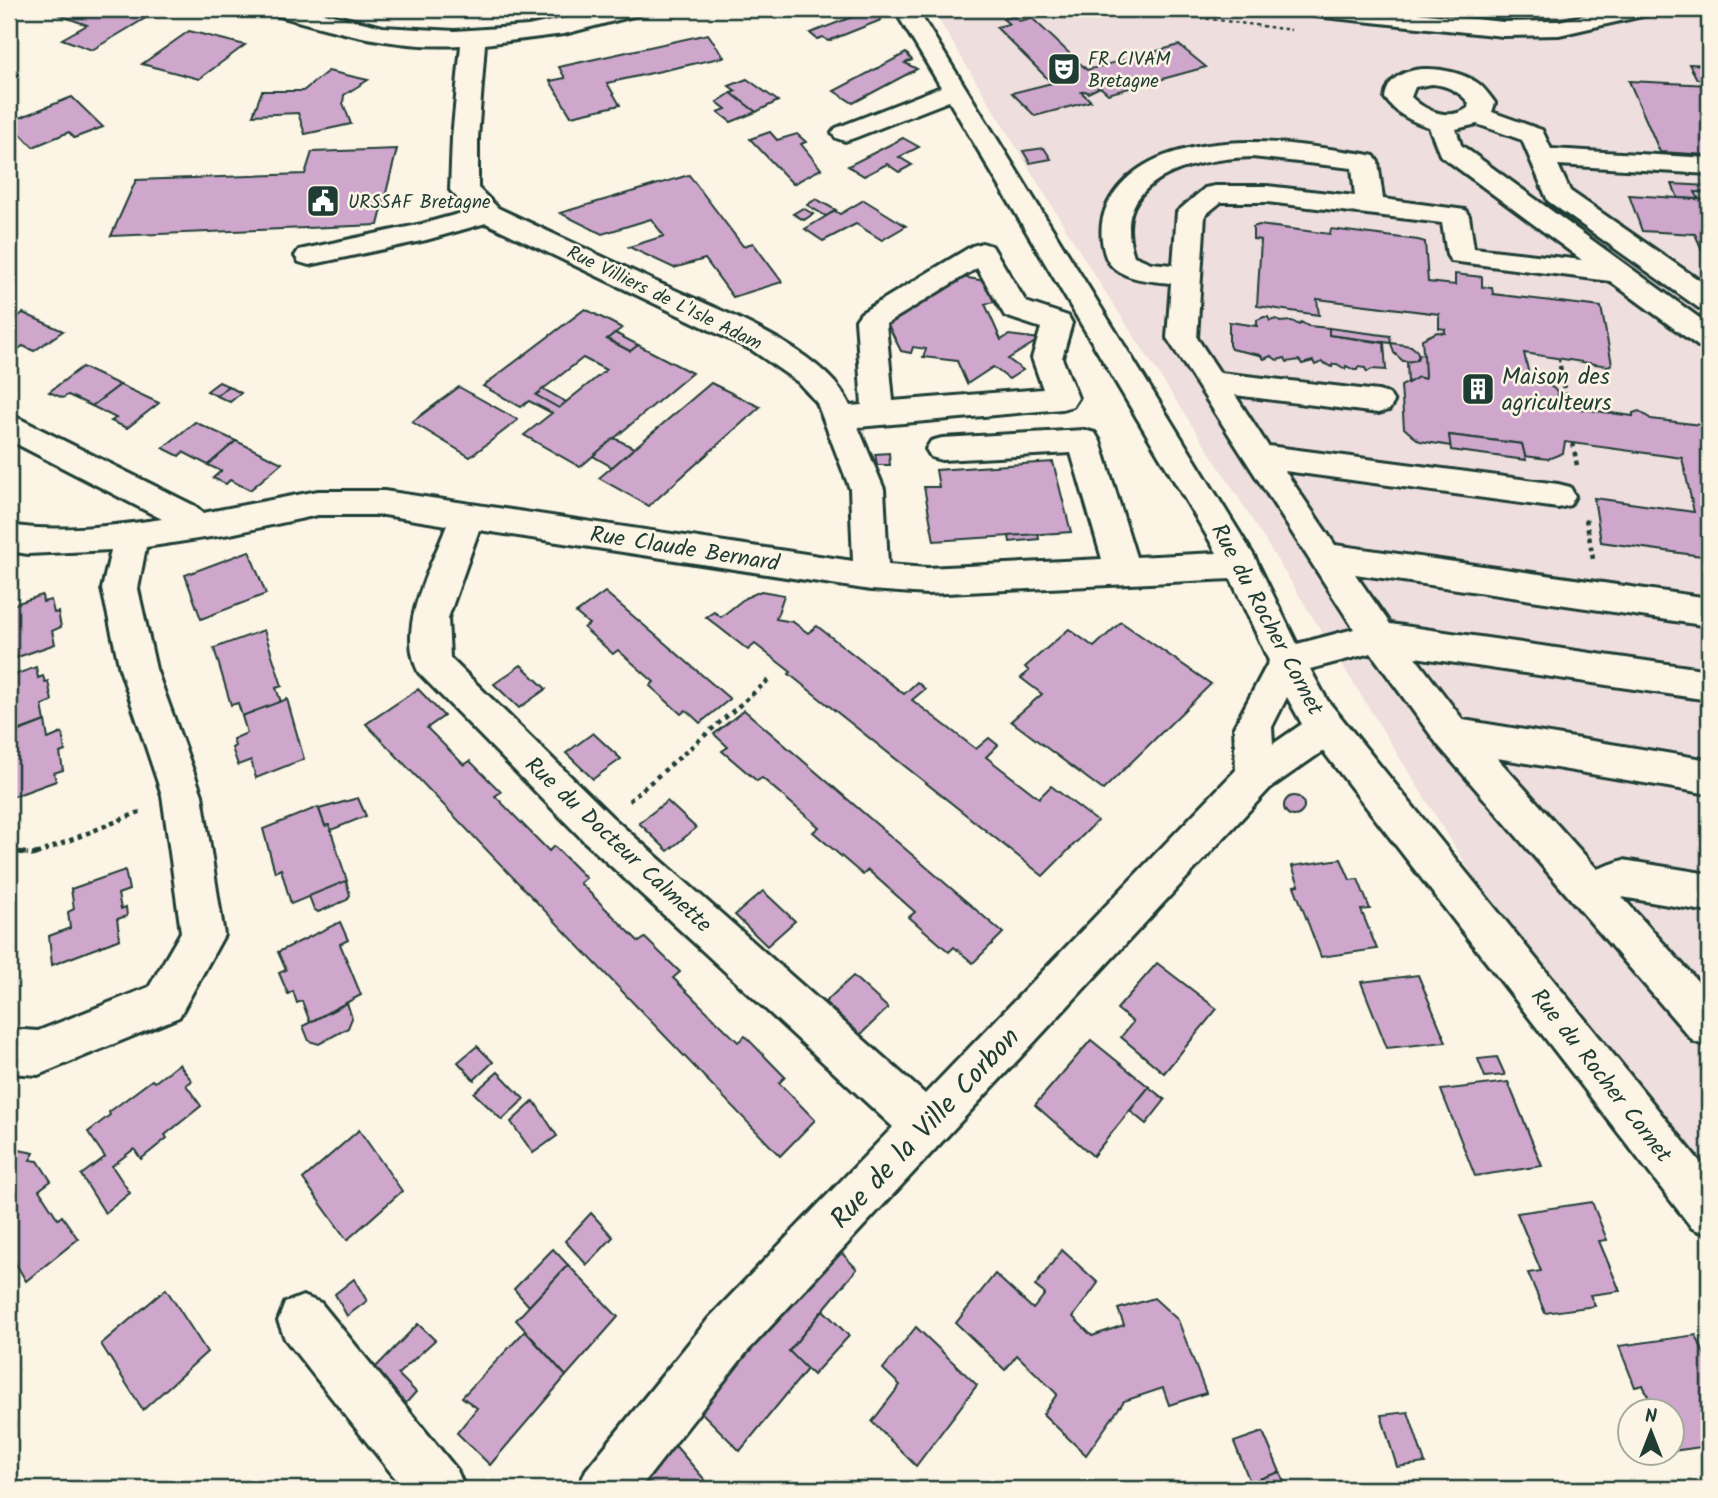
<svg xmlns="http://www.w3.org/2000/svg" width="1718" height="1498" font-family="Kalam,sans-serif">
<rect width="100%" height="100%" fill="#fcf5e5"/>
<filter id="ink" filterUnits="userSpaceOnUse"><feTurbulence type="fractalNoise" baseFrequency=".0143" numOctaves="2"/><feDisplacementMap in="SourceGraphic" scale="14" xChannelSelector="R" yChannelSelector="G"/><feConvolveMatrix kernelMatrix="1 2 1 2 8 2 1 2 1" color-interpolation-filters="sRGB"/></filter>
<g filter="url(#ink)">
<polygon fill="#eedede" points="932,9 1450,9 1542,18 1580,9 1709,9 1709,1182 1532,971 1230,484 1088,265"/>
<g fill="#cfa7cd" stroke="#1f3d34" stroke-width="2" fill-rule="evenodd">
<polygon points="69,9 128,9 149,16 92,50 62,39 87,25 59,15"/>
<polygon points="873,9 881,20 828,41 823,37 817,39 810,33"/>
<polygon points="1014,16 1019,21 1032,18 1087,70 1179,45 1206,67 1108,94 1100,87 1088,93 1086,91 1081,92 1091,101 1035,116 1012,93 1052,83 996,27 1009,24 1003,19"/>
<polygon points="189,31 245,45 199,79 142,64"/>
<polygon points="708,34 724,57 607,83 620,105 571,116 550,81 565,78 559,67"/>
<polygon points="906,53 912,60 905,63 917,69 853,103 834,91"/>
<polygon points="1689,64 1709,65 1709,80 1697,79"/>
<polygon points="328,71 368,80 344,95 343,103 351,124 305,134 298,113 253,115 262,91 303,91"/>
<polygon points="747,79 778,101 756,112 731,93 736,91 729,86"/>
<polygon points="1629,81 1709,85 1709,155 1660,152"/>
<polygon points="731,93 756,112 731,122 718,112 726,109 717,102"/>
<polygon points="72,97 103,127 74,138 69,132 33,147 9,122"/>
<polygon points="770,132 777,140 797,134 806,142 801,144 821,169 793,184 750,139"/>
<polygon points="903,138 919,147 899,157 912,165 899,172 887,164 864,176 848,166"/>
<polygon points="1044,148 1051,159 1030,163 1023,151"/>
<polygon points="397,149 378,225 111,236 136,180 305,174 312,152"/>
<polygon points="689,175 743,246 753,243 782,282 733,297 705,259 674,268 629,247 664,236 651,219 602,234 560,213"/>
<polygon points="1672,184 1709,186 1709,193 1695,192 1699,199 1678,198"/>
<polygon points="1629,195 1709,200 1709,253 1703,252 1695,234 1642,231"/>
<polygon points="816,199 836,210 826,216 807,205"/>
<polygon points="864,200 906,226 882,240 856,224 823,241 805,229 835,211 840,214"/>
<polygon points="803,208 813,214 804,220 793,214"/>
<polygon points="1259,225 1330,234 1331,229 1418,240 1425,242 1428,282 1455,285 1455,274 1482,277 1482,287 1492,288 1493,294 1601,307 1612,364 1608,366 1524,353 1530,379 1542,380 1557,391 1560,406 1633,416 1633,413 1639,411 1651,419 1709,426 1709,557 1601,542 1594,498 1694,512 1682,458 1565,442 1563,453 1548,459 1525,456 1522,444 1449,435 1451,446 1420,441 1413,436 1404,428 1401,386 1418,377 1425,379 1422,339 1437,332 1445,333 1445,329 1439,328 1439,314 1317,299 1319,315 1257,306 1261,240 1253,239 1253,227"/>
<polygon points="962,277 985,281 994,302 985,304 1001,340 1009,335 1040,339 1008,359 1023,370 1009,379 993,367 967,384 957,361 923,357 926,349 913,347 911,353 901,351 887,323"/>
<path d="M 585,309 L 622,328 L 607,339 L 630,351 L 638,345 L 692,373 L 580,467 L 524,435 L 552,413 L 529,401 L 521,407 L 483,386 ZM 583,358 L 606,370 L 566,402 L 543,389 Z"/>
<polygon points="23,313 63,331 34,351 23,346 14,352 9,349 9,323"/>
<polygon points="1264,317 1268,317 1270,321 1276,319 1280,322 1292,321 1299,325 1301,322 1308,326 1329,328 1329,335 1384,343 1386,370 1372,369 1367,372 1365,368 1358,367 1357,370 1354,370 1346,366 1345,369 1337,364 1333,364 1332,367 1322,362 1315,365 1313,361 1302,364 1299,360 1287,362 1285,358 1277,360 1271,356 1264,359 1260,355 1231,349 1229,345 1229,322 1257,326 1257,320"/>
<polygon points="1329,328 1390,336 1391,343 1329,335"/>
<polygon points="615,333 638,345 630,351 607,339"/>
<polygon points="1391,343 1411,346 1417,351 1419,357 1413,362 1403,361 1394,353"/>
<polygon points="1419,354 1424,355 1425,379 1418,377 1408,383 1407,362 1417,360"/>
<polygon points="82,367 120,385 92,406 68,395 63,398 49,392"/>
<polygon points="219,382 228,386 217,396 207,391"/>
<polygon points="711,383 760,407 649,506 599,478"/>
<polygon points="120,385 159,403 127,428 111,421 116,418 92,406"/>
<polygon points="228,386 241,393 230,402 217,396"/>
<polygon points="459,387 518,420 470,457 412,422"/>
<polygon points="543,389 566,402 559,408 536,395"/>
<polygon points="195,422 236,441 208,465 183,452 179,456 163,448"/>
<polygon points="1449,435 1522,444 1526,460 1451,450"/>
<polygon points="614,438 634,448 612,467 593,456"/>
<polygon points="236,441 282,463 250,490 230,480 226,484 213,478 221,471 208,465"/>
<polygon points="889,453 890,465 877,465 875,454"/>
<polygon points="1053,462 1071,532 934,541 924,487 939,487 936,470"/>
<polygon points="1038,534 1039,539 1010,542 1009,536"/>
<polygon points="249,551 266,594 201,619 185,575"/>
<polygon points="761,591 784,595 776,619 793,622 808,633 817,626 904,694 917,682 925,689 912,700 976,749 989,738 998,745 986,757 1039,798 1051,786 1097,821 1043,876 789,674 791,672 755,644 748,650 706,617 714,612 721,617 745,598"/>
<polygon points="605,592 730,699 700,723 686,710 681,714 650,686 654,682 618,650 613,654 584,628 589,624 576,613"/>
<polygon points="42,595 43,602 51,600 54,613 58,612 61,627 52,631 55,644 9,660 9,606"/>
<polygon points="1121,622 1211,684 1103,790 1011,721 1042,694 1021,678 1029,671 1025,667 1069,629 1094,647"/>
<polygon points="264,630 282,686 276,688 281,702 242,716 238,703 231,705 214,648"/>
<polygon points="521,665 546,689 519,708 494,684"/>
<polygon points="36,667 38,678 43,676 45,682 48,681 52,701 42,705 45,721 9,734 9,677"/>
<polygon points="418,689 444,716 427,728 464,765 470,761 501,792 495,796 549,851 554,846 586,878 580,883 639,942 645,938 680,972 673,978 738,1042 745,1036 785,1077 779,1083 815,1120 780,1156 366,724"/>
<polygon points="287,699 304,759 256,778 251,760 238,765 232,748 235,746 233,739 247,733 242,716"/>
<polygon points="744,710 1003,933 973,963 954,947 949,952 909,917 915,912 868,870 863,875 813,832 819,827 762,778 757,781 722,751 728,747 714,734"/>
<polygon points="45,721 48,739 62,733 65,751 60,753 63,770 54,773 56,781 9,798 9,735"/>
<polygon points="593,733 621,759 593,779 566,753"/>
<circle cx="1294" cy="806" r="10"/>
<polygon points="358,798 366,816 331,830 329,825 325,826 319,809"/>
<polygon points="667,801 696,828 668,851 639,823"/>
<polygon points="318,807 325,826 329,825 347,881 291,904 281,869 275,872 263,829"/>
<polygon points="1341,859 1350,880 1358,879 1370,909 1361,910 1377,949 1321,957 1294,886 1299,885 1292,866"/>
<polygon points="125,870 129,890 118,894 121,909 126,907 127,916 117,919 120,939 52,965 49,936 70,928 68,912 74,909 71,889"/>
<polygon points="346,881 350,895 347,900 318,912 314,909 309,896"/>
<polygon points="763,891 795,921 767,946 735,915"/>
<polygon points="340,922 348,940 340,944 361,995 310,1022 302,1001 297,1003 293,991 288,994 279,973 286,970 278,952"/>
<polygon points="1157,963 1217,1009 1164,1073 1121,1037 1133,1022 1117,1009"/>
<polygon points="1418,975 1446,1042 1387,1048 1361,982"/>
<polygon points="853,976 888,1008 860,1035 825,1002"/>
<polygon points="347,1003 352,1018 348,1028 319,1044 309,1041 303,1026"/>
<polygon points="1091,1040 1149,1087 1093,1156 1035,1105"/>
<polygon points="477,1046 493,1062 474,1080 458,1062"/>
<polygon points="1497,1057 1505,1075 1485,1077 1478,1059"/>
<polygon points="179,1064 192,1081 186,1085 201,1106 165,1135 167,1138 141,1159 134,1149 112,1166 130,1193 105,1213 81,1175 105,1157 88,1132 110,1115 109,1112 152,1080 155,1082"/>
<polygon points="498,1072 524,1099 502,1120 474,1093"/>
<polygon points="1508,1082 1542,1166 1475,1176 1441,1090"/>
<polygon points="1149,1087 1165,1100 1146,1124 1130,1111"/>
<polygon points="534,1101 557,1136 533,1153 511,1122"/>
<polygon points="359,1130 402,1191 347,1240 303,1179"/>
<polygon points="9,1148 34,1153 30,1160 38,1161 51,1181 39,1190 58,1219 62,1216 78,1239 26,1281 9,1252"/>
<polygon points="1592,1202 1607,1240 1599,1241 1620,1291 1590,1295 1595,1306 1545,1313 1528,1273 1541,1271 1517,1213"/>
<polygon points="591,1213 613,1237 587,1265 565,1241"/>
<polygon points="834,1245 857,1269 789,1351 808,1368 740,1451 700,1411"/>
<polygon points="553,1249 568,1265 529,1306 514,1289"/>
<polygon points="1062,1250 1098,1283 1073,1317 1092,1336 1124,1325 1118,1309 1154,1298 1178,1320 1206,1393 1169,1405 1163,1388 1124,1401 1086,1455 1043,1414 1057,1394 1017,1355 1005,1370 956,1323 995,1274 1033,1309 1045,1294 1035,1286"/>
<polygon points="568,1265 618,1317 566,1376 516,1320"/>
<polygon points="354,1279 367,1301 347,1316 335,1294"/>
<polygon points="166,1289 207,1352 143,1410 101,1344"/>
<polygon points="823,1310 849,1336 813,1375 789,1351"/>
<polygon points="418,1324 435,1340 398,1374 416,1392 398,1412 367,1376"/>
<polygon points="916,1327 977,1385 916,1466 872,1422 900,1385 883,1369"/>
<polygon points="525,1331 566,1376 490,1465 457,1433 477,1408 462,1397"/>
<polygon points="1696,1335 1709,1365 1709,1446 1672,1451 1672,1410 1654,1410 1643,1385 1635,1387 1619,1346"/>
<polygon points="1408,1412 1425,1463 1397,1467 1381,1415"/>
<polygon points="1263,1432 1280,1472 1250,1482 1234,1442"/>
<polygon points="673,1443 705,1480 698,1489 636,1489"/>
<polygon points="1280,1472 1287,1489 1253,1489 1250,1482"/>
</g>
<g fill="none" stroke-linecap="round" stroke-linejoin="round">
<defs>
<g id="minor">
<path d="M 269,9 L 306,9 L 383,27 L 455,31 L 528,26 L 608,9 L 644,9 L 641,14 L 564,34 L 485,44 L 478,138 L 478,188 L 498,208 C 549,232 601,256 652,280 C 708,306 825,347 850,406 L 862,405 L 856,320 L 861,313 L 972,246 L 982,243 L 992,246 L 1026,302 L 1068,316 L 1072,323 L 1062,358 L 1078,398 L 1073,406 L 1062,409 L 858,427 L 884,489 L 888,565 L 927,568 L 1102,559 L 1071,453 L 942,460 L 931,457 L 926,449 L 931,441 L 942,438 L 1084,430 L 1095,433 L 1100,441 L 1136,557 L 1217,553 L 949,101 L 854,138 L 845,141 L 836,138 L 832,133 L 836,128 L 941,87 L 894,9 L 917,9 L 1254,556 L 1297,644 L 1354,629 L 1167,338 L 1171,283 C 1153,281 1124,280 1111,265 C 1105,259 1103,248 1102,240 C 1097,201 1129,169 1164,156 C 1230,132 1297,144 1365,154 L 1374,156 L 1378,162 L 1383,199 L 1465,210 L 1469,216 L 1474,248 L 1582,260 L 1440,155 L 1429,127 C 1411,121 1396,114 1385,98 C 1390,58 1452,66 1476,82 C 1484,87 1489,95 1495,103 L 1492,112 L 1542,130 L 1551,149 L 1709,158 L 1709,174 L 1558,165 L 1570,191 L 1709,287 L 1709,310 L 1699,308 L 1548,201 L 1522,140 L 1477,124 L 1456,129 L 1461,145 L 1709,325 L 1709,349 L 1698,346 L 1610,281 L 1451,261 L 1447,255 L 1442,223 L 1267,202 L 1221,202 L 1205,215 L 1197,338 L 1220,373 L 1378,391 L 1389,394 L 1394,402 L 1389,410 L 1378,413 L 1235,395 L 1268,446 L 1558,484 L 1570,487 L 1575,496 L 1570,505 L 1558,508 L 1285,471 L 1335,545 L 1709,598 L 1709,626 L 1355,574 L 1390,624 L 1709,670 L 1709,700 L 1415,657 L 1463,720 L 1709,760 L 1709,794 L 1497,758 L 1597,869 L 1623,860 L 1709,874 L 1709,912 L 1622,897 L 1709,994 L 1709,1047 L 1693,1041 L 1438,745 L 1371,653 L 1310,669 L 1327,700 L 1709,1173 L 1709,1235 L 1692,1228 L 1323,751 L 1270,788 L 746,1353 L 639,1489 L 578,1489 L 586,1470 L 710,1317 L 893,1127 L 584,841 L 419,673 C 395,628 431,568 447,525 L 384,515 L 318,515 L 230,534 L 146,547 L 138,589 L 156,669 L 202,795 L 224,935 L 179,1017 L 38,1075 L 9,1073 L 9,1029 L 38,1031 L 149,987 L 181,932 L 162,795 L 120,669 L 102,589 L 111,550 L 28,554 L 9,551 L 9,525 C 56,533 115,526 162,519 L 9,440 L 9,416 L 20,419 L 195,506 L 203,513 L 318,491 L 384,491 L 853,561 L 850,489 L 817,403 L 798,382 L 752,350 L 486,223 L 426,240 L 309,265 L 299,262 L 295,256 L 299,250 L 422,224 L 469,211 L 450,190 L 452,138 L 461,45 C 396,49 335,32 273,14 ZM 1432,84 C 1447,85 1460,92 1469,103 L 1468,108 C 1450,121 1426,112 1411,97 L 1415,87 ZM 1252,157 L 1352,168 L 1355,196 L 1267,186 L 1215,186 L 1205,188 L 1177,212 L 1173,265 L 1151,263 L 1134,256 C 1107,178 1195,159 1252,157 ZM 977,268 L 1005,316 L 1041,328 L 1032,358 L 1043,389 L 893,401 L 886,324 ZM 479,530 L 871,590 L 927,594 L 1231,579 L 1269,661 L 1234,727 L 1236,770 L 925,1094 L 612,817 L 450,658 L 448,618 ZM 1287,697 L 1302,724 L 1273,744 L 1272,727 Z"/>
<polygon points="1304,9 1379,9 1503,22 1559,21 1613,9 1655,9 1651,14 1559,35 1503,36 1315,16 1307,14"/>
<polygon points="303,1296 321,1303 457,1470 465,1489 404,1489 285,1339 278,1321 285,1303"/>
</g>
</defs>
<use href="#minor" stroke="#1f3d34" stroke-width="6"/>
<g stroke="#1f3d34" stroke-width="2.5" stroke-dasharray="3.5 3.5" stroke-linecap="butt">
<polyline points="1137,9 1291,30"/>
<polyline points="1559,359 1560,368"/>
</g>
<g stroke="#1f3d34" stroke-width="4.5" stroke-dasharray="4.5 4.5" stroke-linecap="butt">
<polyline points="1560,366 1567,407"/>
<polyline points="1573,443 1577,466"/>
<polyline points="1586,519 1593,559"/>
<polyline points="629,801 771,678"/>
<polyline points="9,850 28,854"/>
<polyline points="36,854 142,811"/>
</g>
<polyline stroke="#1f3d34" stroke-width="5" stroke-dasharray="6 6" stroke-linecap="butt" points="20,852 33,855 40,852"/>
<use href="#minor" fill="#fcf5e5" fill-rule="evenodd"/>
</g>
</g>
<defs>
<symbol id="theatre-square" viewBox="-11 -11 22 22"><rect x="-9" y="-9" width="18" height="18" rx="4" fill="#1f3d34" stroke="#fcf5e5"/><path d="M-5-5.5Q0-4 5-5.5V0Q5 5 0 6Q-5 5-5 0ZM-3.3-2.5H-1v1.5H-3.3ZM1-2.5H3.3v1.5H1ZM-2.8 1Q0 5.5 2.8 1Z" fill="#fff"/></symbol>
<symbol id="civic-square" viewBox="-11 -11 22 22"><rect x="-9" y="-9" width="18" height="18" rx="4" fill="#1f3d34" stroke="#fcf5e5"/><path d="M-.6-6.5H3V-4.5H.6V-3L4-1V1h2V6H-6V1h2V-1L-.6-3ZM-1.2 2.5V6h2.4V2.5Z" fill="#fff"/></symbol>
<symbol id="building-square" viewBox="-11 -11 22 22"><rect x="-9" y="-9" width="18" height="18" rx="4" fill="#1f3d34" stroke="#fcf5e5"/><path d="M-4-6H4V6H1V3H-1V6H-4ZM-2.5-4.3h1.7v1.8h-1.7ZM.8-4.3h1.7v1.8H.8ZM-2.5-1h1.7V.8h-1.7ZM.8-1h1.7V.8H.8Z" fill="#fff"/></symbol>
</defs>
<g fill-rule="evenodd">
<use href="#theatre-square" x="1045" y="50" width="38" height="38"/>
<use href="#civic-square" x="304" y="182" width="38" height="38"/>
<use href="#building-square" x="1459" y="370" width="38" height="38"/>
</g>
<g text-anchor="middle" stroke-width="5" stroke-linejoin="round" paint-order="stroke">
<g font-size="19" fill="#1f3d34" stroke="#fcf5e5" text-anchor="start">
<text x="1088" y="65">FR CIVAM<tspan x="1088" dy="22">Bretagne</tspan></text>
<text x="348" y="208">URSSAF Bretagne</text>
</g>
<g font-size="19" fill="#1f3d34" stroke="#fcf5e5">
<text transform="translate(665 297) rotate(26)" y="7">Rue Villiers de L'Isle Adam</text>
</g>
<g font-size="23" fill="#1f3d34" stroke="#fcf5e5" text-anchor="start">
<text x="1502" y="384">Maison des<tspan x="1502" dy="26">agriculteurs</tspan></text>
</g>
<g font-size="23" fill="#1f3d34" stroke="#fcf5e5">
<text transform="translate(685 548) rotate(9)" y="8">Rue Claude Bernard</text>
<text transform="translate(1268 619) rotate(62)" y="8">Rue du Rocher Cornet</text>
<text transform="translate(619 844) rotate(43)" y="8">Rue du Docteur Calmette</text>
<text transform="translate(1602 1075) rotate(52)" y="8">Rue du Rocher Cornet</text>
</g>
<g font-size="28" fill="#1f3d34" stroke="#fcf5e5">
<text transform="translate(924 1127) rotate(-47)" y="10">Rue de la Ville Corbon</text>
</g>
</g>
<rect width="1718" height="1498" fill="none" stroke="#fcf5e5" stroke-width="35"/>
<rect x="18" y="18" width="1683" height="1463" fill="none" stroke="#1f3d34" stroke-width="2.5" filter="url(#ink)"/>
<g transform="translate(1651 1432)"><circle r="33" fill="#fcf5e5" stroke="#a4ab9e" stroke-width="2"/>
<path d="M0-5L12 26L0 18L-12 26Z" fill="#1f3d34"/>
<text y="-10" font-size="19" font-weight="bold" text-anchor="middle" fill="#1f3d34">N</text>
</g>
</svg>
